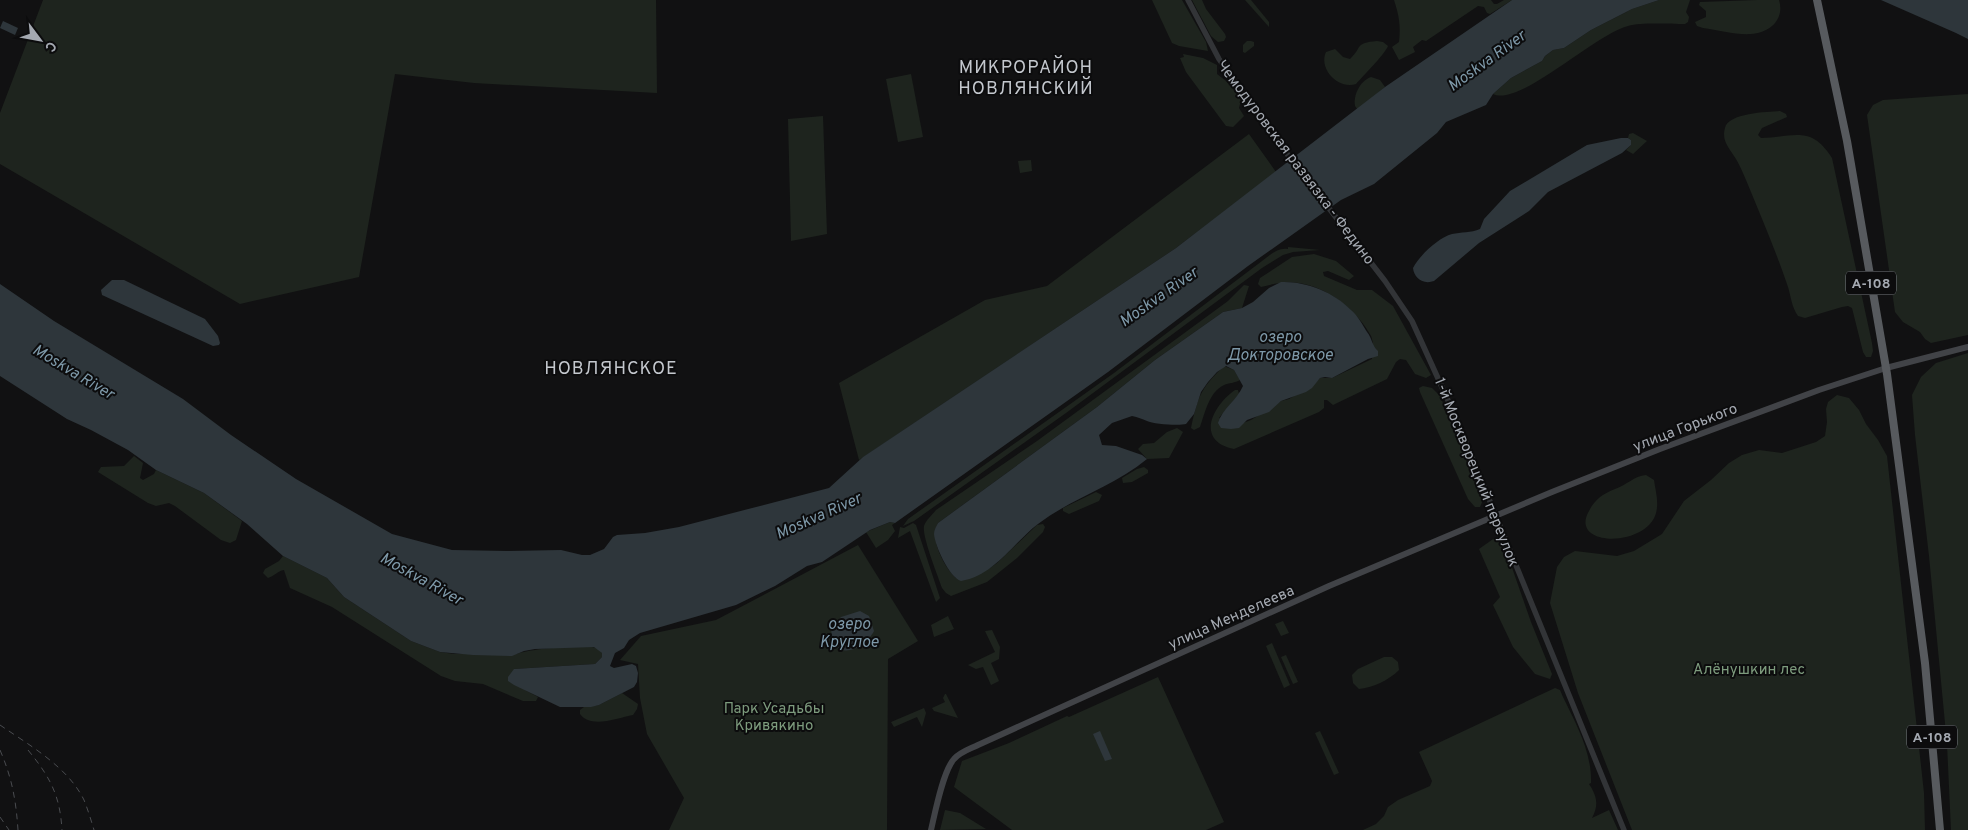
<svg xmlns="http://www.w3.org/2000/svg" width="1968" height="830" font-family="Overpass,sans-serif">
<rect width="100%" height="100%" fill="#111112"/>
<g fill="#1e241e">
<polygon points="43,0 656,0 657,93 474,83 395,74 359,277 240,304 0,164 0,113"/>
<polygon points="1152,0 1182,0 1206,42 1208,51 1179,46 1172,43"/>
<polygon points="1192,0 1202,0 1206,9 1225,34 1226,37 1224,41 1218,42 1211,36"/>
<polygon points="1245,0 1251,0 1269,22 1269,27"/>
<path d="M 1394,0 L 1491,0 L 1494,4 L 1497,4 L 1504,0 L 1512,0 L 1490,14 L 1487,13 L 1484,7 L 1478,6 L 1426,41 L 1422,40 L 1413,47 L 1415,52 L 1399,60 L 1392,47 L 1399,42 C 1401,26 1399,15 1394,0 Z"/>
<path d="M 1659,0 L 1690,0 L 1686,12 L 1689,17 L 1688,22 L 1685,24 C 1670,24 1641,22 1628,26 C 1595,34 1520,107 1493,94 L 1511,78 L 1542,61 L 1545,56 L 1553,50 L 1564,48 L 1591,30 L 1632,9 Z"/>
<path d="M 1757,0 L 1779,0 C 1785,19 1770,33 1751,34 C 1736,35 1718,30 1703,28 L 1697,26 L 1695,22 L 1706,17 L 1706,11 L 1699,5 L 1700,2 Z"/>
<polygon points="1247,41 1251,41 1254,42 1254,46 1245,53 1243,52 1243,45"/>
<path d="M 1377,41 L 1383,42 L 1388,46 C 1385,54 1363,76 1356,84 C 1339,90 1318,69 1326,52 L 1335,49 L 1343,57 L 1350,59 C 1363,47 1354,43 1377,41 Z"/>
<path d="M 1183,54 L 1203,58 L 1217,65 L 1217,74 C 1229,83 1233,87 1241,100 L 1239,108 L 1244,116 L 1233,127 L 1226,126 L 1186,72 L 1180,58 L 1184,57 Z"/>
<polygon points="911,74 923,137 898,142 886,79"/>
<path d="M 1371,77 L 1380,80 L 1385,87 L 1358,110 L 1355,106 C 1353,95 1360,81 1371,77 Z"/>
<polygon points="1968,94 1968,335 1931,343 1925,339 1920,332 1903,322 1895,312 1867,115 1873,105 1883,100"/>
<path d="M 1780,111 L 1786,114 L 1787,117 L 1762,128 L 1758,135 L 1761,138 C 1795,137 1811,125 1832,158 L 1872,343 L 1873,351 L 1871,357 L 1866,357 L 1863,352 L 1852,308 L 1848,306 L 1842,307 L 1805,318 L 1798,316 C 1791,306 1791,295 1787,284 C 1775,249 1760,214 1746,180 C 1743,173 1740,166 1736,159 C 1730,149 1721,141 1725,128 C 1728,113 1767,112 1780,111 Z"/>
<polygon points="823,116 827,234 791,241 788,119"/>
<polygon points="1633,133 1647,141 1633,154 1626,150 1631,145 1631,140 1628,138 1629,134"/>
<polygon points="1249,134 1276,172 1176,248 859,460 839,383 985,300 1047,286"/>
<polygon points="1031,160 1032,171 1020,173 1018,161"/>
<path d="M 1288,247 L 1320,250 L 1293,252 L 1283,255 L 1262,268 L 1066,413 L 914,521 L 903,526 L 908,519 L 1114,373 L 1262,261 C 1270,255 1278,247 1288,249 Z"/>
<path d="M 1314,254 L 1336,261 L 1354,276 L 1349,280 L 1328,271 L 1323,272 L 1324,276 L 1357,290 L 1372,290 L 1393,306 L 1431,375 L 1426,378 L 1415,374 L 1406,360 L 1400,359 L 1396,362 L 1387,379 L 1333,405 L 1327,400 L 1324,400 L 1324,408 L 1319,412 L 1234,449 C 1195,441 1212,406 1235,390 L 1238,390 L 1239,394 L 1219,418 L 1243,423 L 1251,420 L 1281,401 L 1289,399 L 1313,385 L 1320,378 L 1332,378 L 1372,359 C 1373,351 1374,343 1371,336 C 1359,313 1330,289 1304,284 C 1289,281 1276,283 1261,287 L 1258,284 L 1260,278 L 1292,257 Z"/>
<path d="M 1244,285 L 1249,286 L 1242,308 L 1223,312 L 1155,360 L 1097,407 L 938,523 C 929,539 944,567 956,578 L 990,568 L 997,563 L 1037,525 L 1043,524 L 1045,527 L 1043,532 L 1017,558 L 987,582 L 951,596 L 946,593 L 942,588 C 938,576 922,537 924,526 C 926,520 932,515 936,510 L 1037,441 L 1228,301 Z"/>
<polygon points="1968,353 1968,830 1951,830 1947,744 1929,556 1915,435 1912,395 1921,377 1936,363"/>
<path d="M 1224,366 L 1234,370 L 1240,380 C 1235,383 1229,383 1224,385 C 1209,392 1205,413 1200,427 L 1194,430 L 1191,428 C 1198,396 1201,388 1224,366 Z"/>
<polygon points="1423,386 1432,388 1440,396 1483,500 1480,507 1475,507 1468,499 1420,392 1419,388"/>
<polygon points="1837,395 1849,398 1859,410 1866,424 1878,440 1887,456 1924,793 1925,830 1632,830 1578,693 1550,603 1557,567 1564,557 1575,551 1617,556 1634,551 1662,534 1684,501 1711,480 1729,463 1742,455 1759,450 1782,453 1816,442 1825,436 1827,422 1826,409 1828,402"/>
<polygon points="1177,428 1183,432 1169,458 1147,459 1138,449 1143,444 1154,443 1167,432"/>
<polygon points="134,456 143,463 140,478 143,480 154,474 156,470 204,493 242,521 236,540 230,543 221,540 175,506 169,503 156,506 148,503 98,472 101,467 124,466"/>
<polygon points="1144,467 1148,470 1148,473 1132,482 1123,483 1122,478 1137,469"/>
<path d="M 1646,475 L 1654,480 C 1655,488 1658,498 1657,507 C 1655,548 1567,549 1589,511 C 1595,499 1603,494 1615,489 C 1627,485 1634,476 1646,475 Z"/>
<polygon points="1096,492 1102,495 1099,501 1069,514 1063,511 1063,508"/>
<polygon points="890,522 895,523 892,525 895,531 888,540 876,548 866,532"/>
<polygon points="913,523 916,525 940,598 936,602 910,531 898,538 900,527 904,528"/>
<polygon points="1496,537 1502,539 1531,622 1552,674 1550,679 1535,674 1513,647 1493,605 1500,597 1479,549"/>
<polygon points="858,545 918,641 888,659 887,830 669,830 684,798 647,734 640,698 638,664 620,660 641,636 716,620"/>
<path d="M 283,556 L 327,578 L 344,597 L 411,641 L 440,652 L 454,654 L 517,654 C 527,649 587,644 596,648 C 600,649 600,650 602,653 L 602,657 L 595,664 L 514,669 L 525,690 L 538,697 L 536,701 L 523,701 L 483,684 L 455,681 L 441,676 L 332,607 L 290,588 L 284,570 C 277,571 275,576 268,578 L 263,573 L 265,569 L 279,561 Z"/>
<polygon points="948,616 954,629 934,637 931,625"/>
<polygon points="1283,621 1289,633 1281,636 1275,624"/>
<polygon points="992,630 1000,647 999,659 991,663 999,681 991,685 983,667 976,669 968,665 995,652 985,631"/>
<polygon points="1272,643 1290,685 1284,688 1266,646"/>
<polygon points="1286,655 1298,682 1293,684 1281,657"/>
<path d="M 1384,657 L 1392,657 L 1398,662 L 1399,670 C 1389,680 1372,688 1359,689 L 1353,683 L 1352,675 L 1358,669 Z"/>
<polygon points="1158,677 1224,822 1206,830 1012,830 954,787 962,761 1009,743 1067,716 1069,717"/>
<path d="M 1555,688 L 1560,690 L 1563,697 C 1576,724 1592,752 1591,783 L 1589,784 C 1597,796 1599,805 1592,818 L 1609,810 L 1618,830 L 1363,830 L 1376,824 L 1384,816 L 1388,807 L 1398,800 L 1430,786 L 1432,781 L 1419,752 Z"/>
<path d="M 622,693 L 638,704 L 637,709 L 633,715 C 617,718 591,729 580,714 L 580,710 L 584,707 L 599,705 Z"/>
<polygon points="945,694 946,694 958,718 934,711 932,708 945,702 943,698"/>
<polygon points="924,708 926,713 922,727 917,717 894,727 891,722"/>
<polygon points="1320,731 1339,773 1334,775 1315,733"/>
<polygon points="945,810 960,813 986,829 940,830"/>
</g>
<g fill="#2e363b">
<polygon points="1512,0 1659,0 1632,9 1591,30 1564,48 1553,50 1545,56 1542,61 1511,78 1493,94 1486,105 1446,122 1437,133 1374,184 1341,200 1248,266 1108,372 895,523 890,522 870,530 822,562 807,566 775,586 736,605 640,633 629,640 624,648 615,653 610,666 614,668 632,664 636,666 638,673 637,682 634,687 599,705 591,707 560,707 514,685 508,681 508,677 514,669 595,664 602,657 602,653 594,647 535,649 524,651 512,656 473,655 440,652 411,641 344,597 327,578 283,556 247,524 204,493 156,470 128,450 91,430 67,419 0,376 0,284 54,321 183,399 231,435 296,479 392,534 452,550 507,551 561,550 582,555 590,555 604,549 613,537 617,535 645,533 679,527 829,488 863,457 1176,248 1385,87"/>
<polygon points="1881,0 1968,0 1968,39 1956,33"/>
<polygon points="3,21 18,28 15,35 0,28"/>
<path d="M 1621,138 L 1628,138 L 1631,140 L 1631,145 L 1622,153 L 1548,192 L 1529,211 L 1479,243 L 1434,281 C 1423,285 1414,278 1413,268 C 1420,255 1438,238 1452,234 C 1461,232 1471,233 1480,229 L 1484,219 L 1510,191 L 1587,145 Z"/>
<polygon points="112,280 124,280 205,319 218,336 220,343 219,345 213,346 102,295 101,290"/>
<path d="M 1281,282 C 1305,281 1334,292 1351,310 C 1358,316 1362,324 1367,332 C 1372,338 1372,346 1378,351 L 1378,356 L 1368,359 L 1332,378 L 1325,377 L 1320,378 L 1312,388 L 1306,392 L 1281,401 L 1269,412 L 1247,420 L 1239,428 L 1231,429 L 1221,428 L 1218,423 C 1222,409 1237,400 1243,386 L 1234,370 L 1226,366 L 1217,372 L 1208,382 L 1201,392 L 1194,414 L 1186,424 C 1179,426 1153,424 1147,421 C 1142,419 1138,417 1132,416 L 1112,423 L 1099,435 L 1102,445 L 1116,446 L 1142,455 L 1147,459 C 1113,487 1072,498 1038,524 C 1013,543 994,576 961,581 C 949,577 935,546 934,534 C 934,530 936,527 938,523 L 1097,407 L 1155,360 L 1223,312 L 1242,308 L 1253,302 L 1269,288 Z"/>
<path d="M 860,611 L 869,616 L 874,631 C 868,643 847,659 834,645 C 831,641 832,634 831,629 L 841,617 Z"/>
<polygon points="1100,731 1112,759 1105,761 1093,734"/>
</g>
<g fill="none" stroke-linecap="round" stroke-linejoin="round">
<polyline stroke="#323437" stroke-width="5.5" points="1188,0 1219,59 1271,133 1385,281 1412,321 1456,418 1624,830"/>
<path stroke="#414347" stroke-width="6" d="M 931,830 C 935,813 943,771 954,759 C 960,752 970,749 978,745 L 1329,586 L 1552,492 L 1660,449 L 1819,390 L 1886,368 L 1968,347"/>
<polyline stroke="#575a5e" stroke-width="8" points="1817,0 1847,141 1887,374 1925,663 1940,830"/>
<g stroke="#4a4c50" stroke-width="1" stroke-dasharray="6 5" stroke-linecap="butt">
<path d="M 0,725 C 29,745 68,767 84,800 C 88,810 91,820 94,830"/>
<path d="M 0,750 C 12,778 16,800 18,830"/>
<path d="M 28,750 C 50,777 60,795 62,830"/>
<polyline points="0,817 9,830"/>
</g>
</g>
<g text-anchor="middle" stroke-width="4" stroke-linejoin="round" paint-order="stroke">
<g fill="#0c0c0d" stroke="#767a80" stroke-width="1">
<rect x="1846" y="271.5" width="50" height="23" rx="4"/>
<rect x="1907" y="725.5" width="50" height="23" rx="4"/>
</g>
<g font-size="14" font-weight="bold" fill="#a4a9b1">
<text x="1871" y="288">А-108</text>
<text x="1932" y="742">А-108</text>
</g>
<g font-size="15" fill="#a4a9b1" stroke="#0c0c0d">
<text transform="translate(1296 162) rotate(53)" y="5">Чемодуровская развязка - Федино</text>
<text transform="translate(1685 427) rotate(-21)" y="5">улица Горького</text>
<text transform="translate(1477 472) rotate(68)" y="5">1-й Москворецкий переулок</text>
<text transform="translate(1231 617) rotate(-24)" y="5">улица Менделеева</text>
</g>
<g font-size="15" fill="#7d9b7d" stroke="#0c0c0d">
<text x="1749" y="674">Алёнушкин лес</text>
<text x="774" y="713">Парк Усадьбы<tspan x="774" dy="17">Кривякино</tspan></text>
</g>
<g font-size="16" font-style="italic" fill="#7e99a9" stroke="#0c0c0d">
<text transform="translate(1486 60) rotate(-36)" y="6">Moskva River</text>
<text transform="translate(1158 296) rotate(-35)" y="6">Moskva River</text>
<text x="1280" y="342">озеро<tspan x="1280" dy="18">Докторовское</tspan></text>
<text transform="translate(74 371) rotate(31)" y="6">Moskva River</text>
<text transform="translate(818 515) rotate(-24)" y="6">Moskva River</text>
<text transform="translate(422 578) rotate(29)" y="6">Moskva River</text>
<text x="849" y="629">озеро<tspan x="849" dy="18">Круглое</tspan></text>
</g>
<g font-size="18" letter-spacing="1" fill="#c4c8ce" stroke="#0c0c0d">
<text x="1026" y="73">МИКРОРАЙОН<tspan x="1026" dy="21">НОВЛЯНСКИЙ</tspan></text>
<text x="611" y="374">НОВЛЯНСКОЕ</text>
</g>
</g>
<g transform="translate(40 40) rotate(122)" stroke="#0c0c0d" stroke-width="4" paint-order="stroke">
<path d="M0-4L9 19L0 12L-9 19Z" fill="#a4a9b1"/>
<text y="-8" font-size="14" font-weight="bold" text-anchor="middle" fill="#a4a9b1">С</text>
</g>
</svg>
